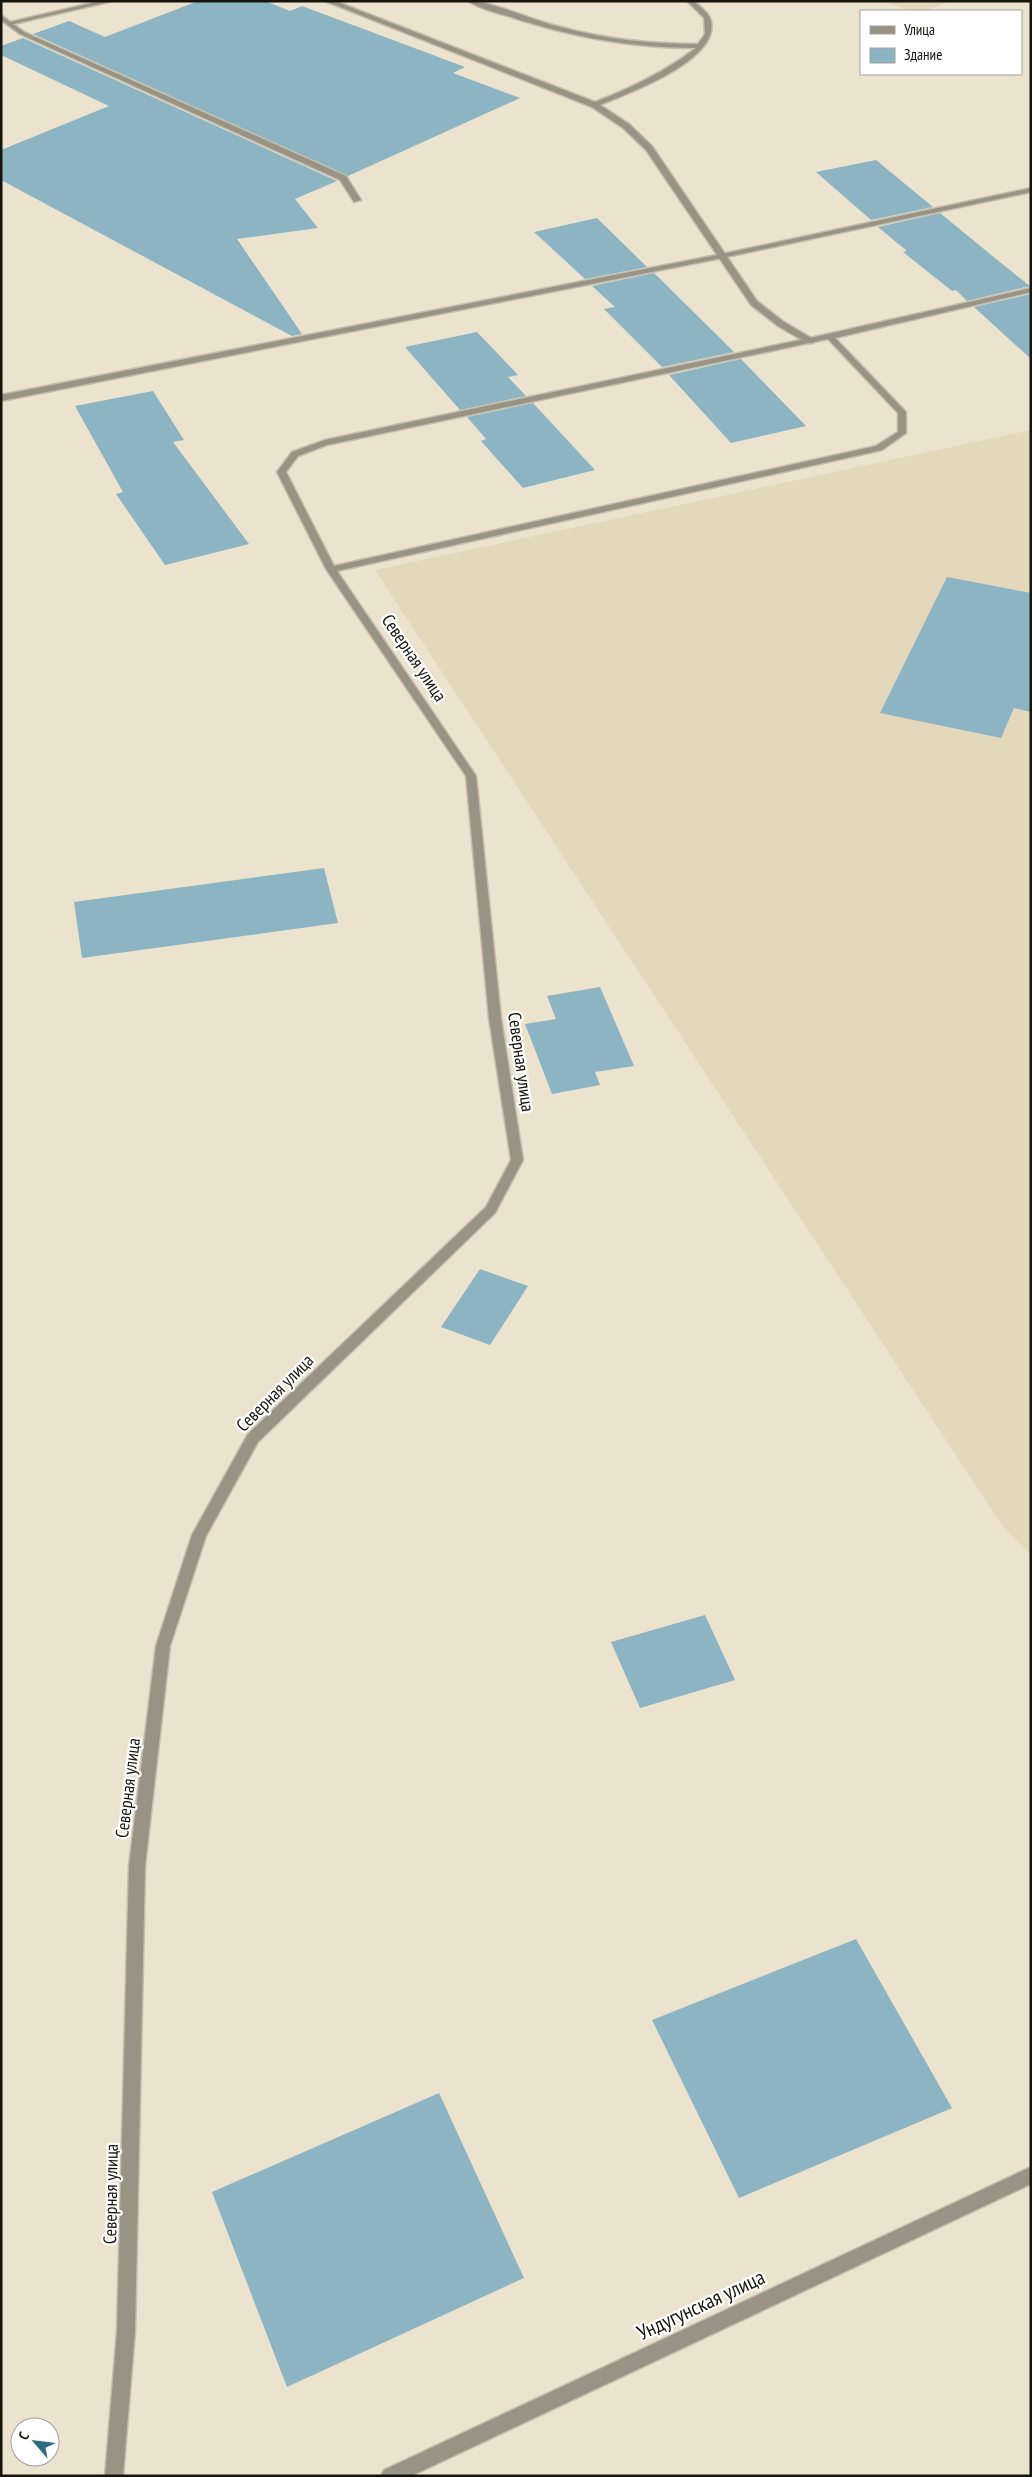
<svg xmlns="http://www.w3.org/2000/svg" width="1032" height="2477" font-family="'PT Sans Narrow',sans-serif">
<rect width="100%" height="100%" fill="#ece3cf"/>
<g fill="#e3d7bc">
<polygon points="882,1 951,1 925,11 912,11"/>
<polygon points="1031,430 1031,1555 1003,1527 375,570"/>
</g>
<g fill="#8cb4c2">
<polygon points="198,1 265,1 290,11 302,6 465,67 453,73 520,98 348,176 33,34 69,21 105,37"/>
<polygon points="23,38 337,181 295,199 318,228 237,239 302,334 292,336 1,180 1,150 109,106 1,55 1,46"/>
<polygon points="876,160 933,207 871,220 816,172"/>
<polygon points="940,213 1001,263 1030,286 967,301 956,290 952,291 903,252 907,251 878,227"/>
<polygon points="597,218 647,267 585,279 534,232"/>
<polygon points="654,273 719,337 734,352 662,367 604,309 615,307 592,286"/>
<polygon points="1031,294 1031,359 974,307"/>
<polygon points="477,332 518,375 508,377 526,396 460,410 405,347"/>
<polygon points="741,359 806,426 731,443 669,375"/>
<polygon points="153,391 184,440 173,442 249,544 165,565 116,494 123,492 75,406"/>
<polygon points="533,403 595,470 523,488 481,441 486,439 467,417"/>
<polygon points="947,577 1031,593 1031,712 1014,708 1001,738 880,713"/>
<polygon points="324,868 338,923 82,958 74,902"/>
<polygon points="600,987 634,1066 595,1072 600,1085 552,1094 525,1024 556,1019 547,996"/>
<polygon points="480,1269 528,1286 490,1345 441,1327"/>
<polygon points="705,1615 735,1680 640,1708 611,1642"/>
<polygon points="856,1939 952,2108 739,2198 652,2020"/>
<polygon points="439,2093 524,2278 287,2387 212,2192"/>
</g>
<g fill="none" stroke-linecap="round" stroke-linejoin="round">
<defs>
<g id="lane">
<polygon points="100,1 113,1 9,25 6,23"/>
<path d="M 325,1 L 335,1 L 595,102 C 631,88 665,72 696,48 C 632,48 571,37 511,17 C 497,13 480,9 468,1 C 491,1 532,20 557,26 C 603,39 650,44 698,44 L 705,34 L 704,18 L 687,1 L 694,1 C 699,6 708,12 710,18 C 725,58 630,93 600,105 L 629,124 L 652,146 L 757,301 L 784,322 L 813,339 L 813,343 L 807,343 L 778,326 L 751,305 L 646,150 L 623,128 L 592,107 Z"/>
</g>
<g id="street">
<polygon points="1,15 24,32 346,176 361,200 354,202 340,180 20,34 1,20"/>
<polygon points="1031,188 1031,192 722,258 1,401 1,395 722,254"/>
<path d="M 1031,288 L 1031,292 L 835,338 L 906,412 L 906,433 L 882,450 L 337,571 L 476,776 L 501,1018 L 523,1160 L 495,1213 L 258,1442 L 206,1536 L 170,1646 L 145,1866 L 135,2331 L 123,2476 L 105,2476 L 117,2331 L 129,1866 L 156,1646 L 192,1535 L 248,1434 L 486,1207 L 511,1160 L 489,1018 L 466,776 L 326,569 L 277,472 L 292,452 L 325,440 L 810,338 ZM 828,339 L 898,413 L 898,432 L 876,446 L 334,566 L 286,472 L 298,456 L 327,445 Z"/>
<polygon points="1031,2167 1031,2184 411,2476 381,2476 384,2470"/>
</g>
</defs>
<use href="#lane" stroke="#c6beac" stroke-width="3"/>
<use href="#street" stroke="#c6beac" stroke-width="3"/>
<use href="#lane" fill="#999385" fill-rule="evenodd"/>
<use href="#street" fill="#999385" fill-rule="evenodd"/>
</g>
<g text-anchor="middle" stroke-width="4.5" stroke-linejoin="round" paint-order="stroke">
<g font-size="18" fill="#17140d" stroke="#fff">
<text transform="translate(414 658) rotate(56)" y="6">Северная улица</text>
<text transform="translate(521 1062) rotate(82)" y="6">Северная улица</text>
<text transform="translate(275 1393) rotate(-45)" y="6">Северная улица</text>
<text transform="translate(128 1788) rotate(-83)" y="6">Северная улица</text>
<text transform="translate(111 2194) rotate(-89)" y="6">Северная улица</text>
</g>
<g font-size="21" fill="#17140d" stroke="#fff">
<text transform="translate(701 2305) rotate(-25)" y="7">Ундугунская улица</text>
</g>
</g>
<rect width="1032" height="2477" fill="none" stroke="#17140d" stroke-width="5"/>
<rect x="860" y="10" width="162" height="65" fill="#ffffff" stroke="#a2a19e"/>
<rect x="870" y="26" width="25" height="8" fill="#999385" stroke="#a2a19e"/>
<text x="904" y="35" font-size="15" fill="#17140d">Улица</text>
<rect x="870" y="48" width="25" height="15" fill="#8cb4c2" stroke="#a2a19e"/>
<text x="904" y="60" font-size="15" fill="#17140d">Здание</text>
<g transform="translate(35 2442) rotate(298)"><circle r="24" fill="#ffffff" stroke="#a2a19e"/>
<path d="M0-4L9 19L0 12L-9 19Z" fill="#2c6c81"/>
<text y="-8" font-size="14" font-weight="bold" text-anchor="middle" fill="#17140d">С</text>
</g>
</svg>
